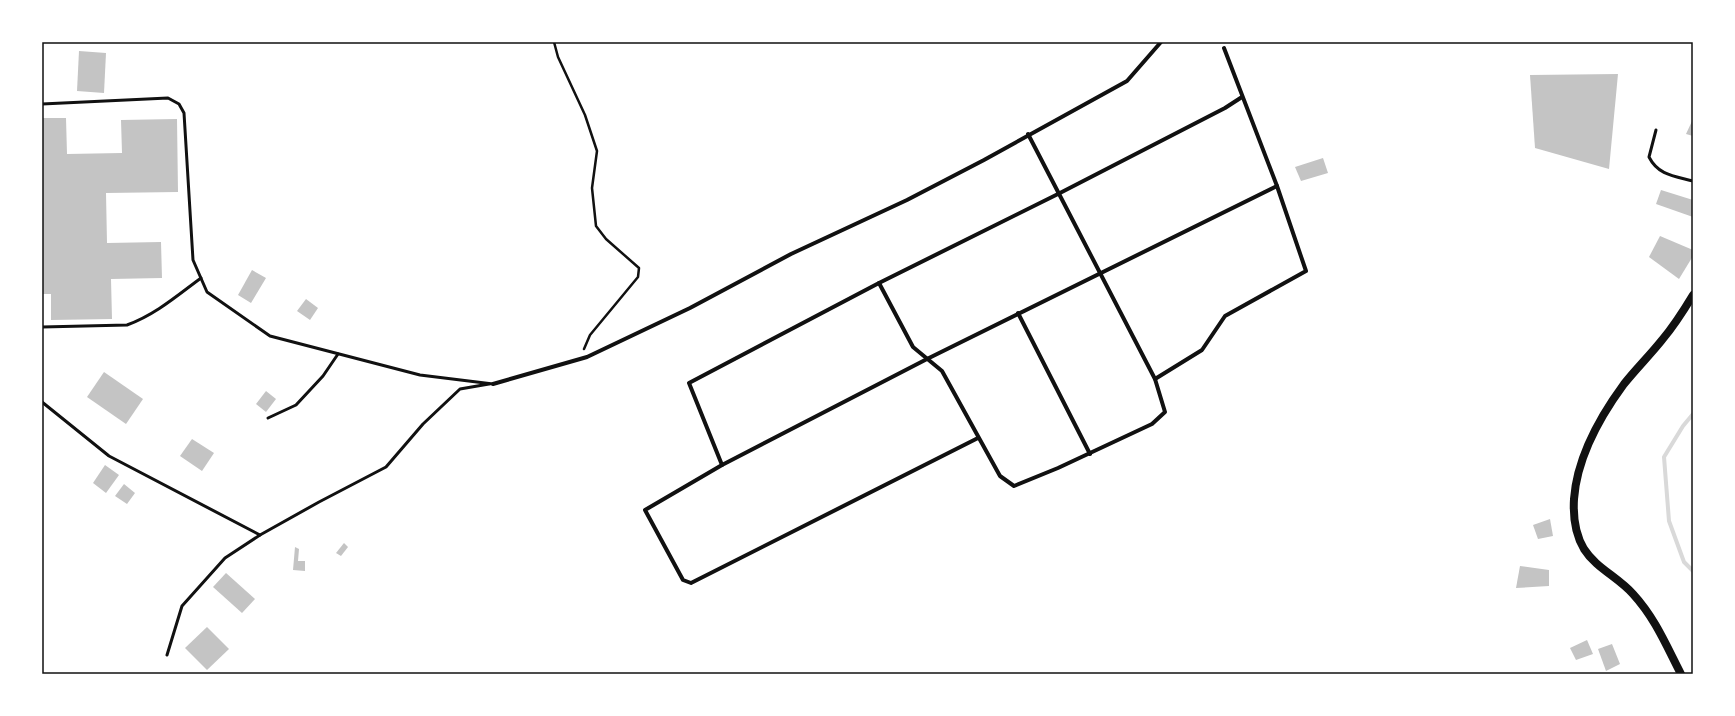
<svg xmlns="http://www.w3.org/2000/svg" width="1735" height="716" font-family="Helvetica,sans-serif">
<rect width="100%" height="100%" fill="#fff"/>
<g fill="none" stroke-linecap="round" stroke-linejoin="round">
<polyline stroke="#d9d9d9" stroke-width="4" points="1693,414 1683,426 1664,457 1669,521 1684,562 1693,571"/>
</g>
<g fill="#c4c4c4">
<polygon points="79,51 106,53 104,93 77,91"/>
<polygon points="1618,74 1609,169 1535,148 1530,75"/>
<polygon points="43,118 66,118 67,154 122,153 121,120 177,119 178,192 106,193 107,243 161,242 162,278 111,279 112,319 51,320 51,294 42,294"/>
<polygon points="1693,119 1693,136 1686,134"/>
<polygon points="1323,158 1328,173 1301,181 1295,167"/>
<polygon points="1661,190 1693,200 1693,217 1656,204"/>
<polygon points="1660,236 1693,250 1693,256 1679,279 1649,257"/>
<polygon points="252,270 266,278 251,303 238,295"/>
<polygon points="306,299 318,308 310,320 297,311"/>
<polygon points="104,372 143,399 126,424 87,397"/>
<polygon points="266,391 276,399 266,412 256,404"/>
<polygon points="192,439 214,453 202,471 180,456"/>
<polygon points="105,465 119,475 106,493 93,483"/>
<polygon points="124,484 135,493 127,504 115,496"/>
<polygon points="1550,519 1553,536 1538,539 1533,525"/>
<polygon points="344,543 348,547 341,556 336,553"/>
<polygon points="295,547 299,549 298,561 305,561 305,571 293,570"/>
<polygon points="1520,566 1549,570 1549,586 1516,588"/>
<polygon points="226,573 255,599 242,613 213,587"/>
<polygon points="207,627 229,649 207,670 185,648"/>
<polygon points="1587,640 1593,654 1576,660 1570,648"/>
<polygon points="1612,644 1620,664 1606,671 1598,649"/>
</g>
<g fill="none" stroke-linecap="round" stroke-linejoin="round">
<polyline stroke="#111" stroke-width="2.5" points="554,42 558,57 585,115 597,151 592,188 596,226 606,239 639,268 638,277 590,335 584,349"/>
<g stroke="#111" stroke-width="3">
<polyline points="42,104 168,98 179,104 184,113 193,260 207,292 270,336 420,375 493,384"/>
<path d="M 1656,130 L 1649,157 C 1658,175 1674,176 1693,181"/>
<path d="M 42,327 L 127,325 C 155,315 178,295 201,278"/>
<polyline points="42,402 109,456 260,535 319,502 386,467 423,424 460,389 489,384"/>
<polyline points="268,418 296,405 323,376 338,354"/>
<polyline points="167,655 182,606 225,558 260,535"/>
</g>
<g stroke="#111" stroke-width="4">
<polyline points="879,283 913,347 942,371 1000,476 1014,486 1058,468 1152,424 1165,412 1155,379 1028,134"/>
<polyline points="1018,313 1090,454"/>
<polyline points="1155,379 1202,350 1225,316 1306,271 1277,186 1224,48"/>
<polyline points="493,384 587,357 690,308 791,254 907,200 984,160 1127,81 1161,42"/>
<polyline points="978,438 691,583 683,580 645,510 722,465 927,359 1277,186"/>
<polyline points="722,465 689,383 879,283 1058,194 1225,108 1242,97"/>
</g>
<path stroke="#111" stroke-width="8" d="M 1681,674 C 1666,645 1655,618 1633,594 C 1618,577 1596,568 1584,549 C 1575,534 1573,516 1574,499 C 1577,457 1599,418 1624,384 C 1636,369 1650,355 1662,340 C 1673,327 1684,310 1693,295"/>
</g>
<rect width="1735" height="716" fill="none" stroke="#ffffff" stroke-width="86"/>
<rect x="43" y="43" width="1649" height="630" fill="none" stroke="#111" stroke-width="1.5"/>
</svg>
